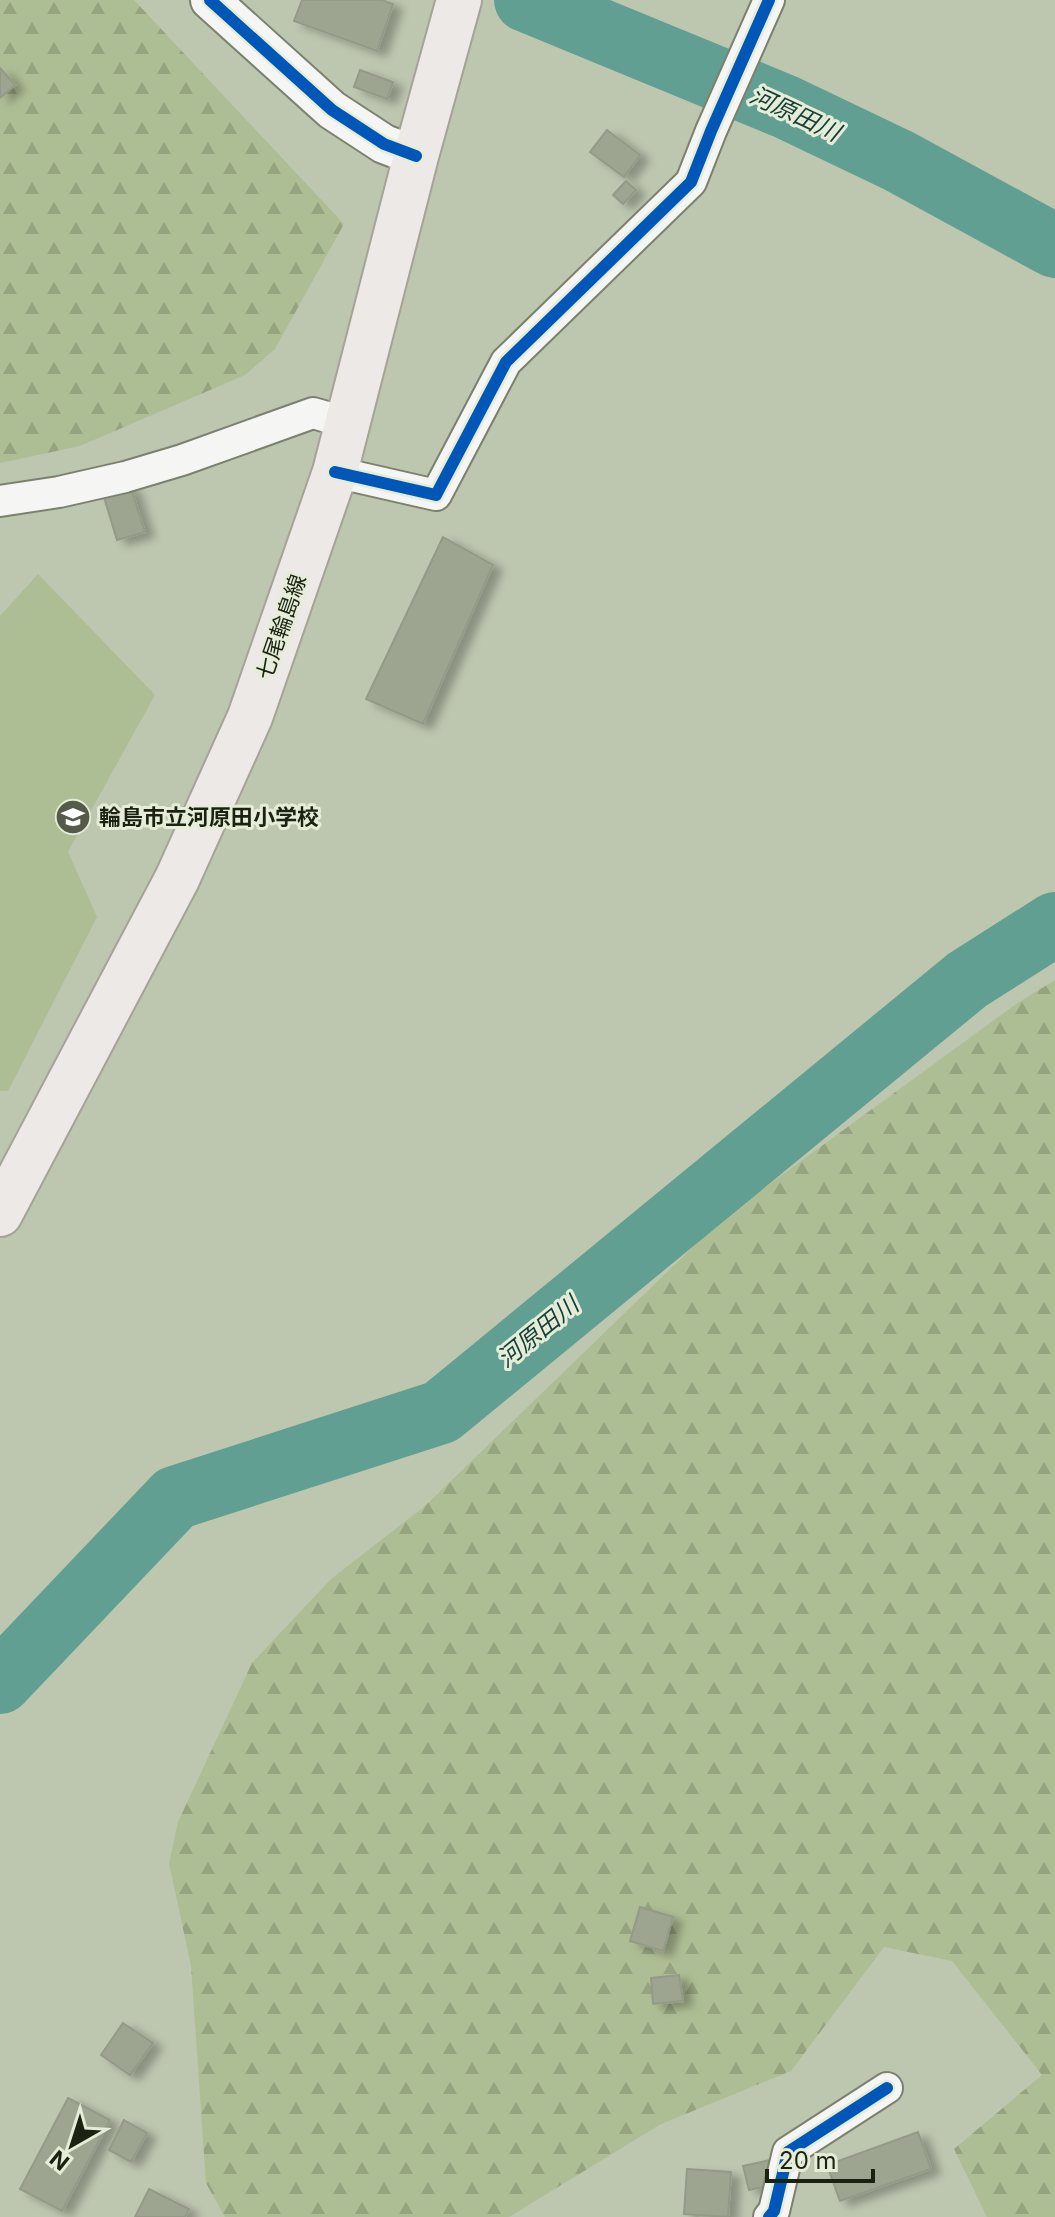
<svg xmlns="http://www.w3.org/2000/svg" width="1055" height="2217" font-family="Inter,'Noto Sans JP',sans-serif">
<defs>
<pattern id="forest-firs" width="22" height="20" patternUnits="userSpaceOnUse" patternTransform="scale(2)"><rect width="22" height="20" fill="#aebe94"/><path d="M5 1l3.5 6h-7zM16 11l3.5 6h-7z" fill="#95a37f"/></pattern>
<filter id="shadow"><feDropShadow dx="9" dy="5" stdDeviation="4" flood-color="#0004"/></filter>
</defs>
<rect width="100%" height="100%" fill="#bdc6af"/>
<g fill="url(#forest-firs)">
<polygon points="0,0 134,0 344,224 275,349 245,375 80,446 0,463"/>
<polygon points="1055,980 1055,2217 987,2217 954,2149 1042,2075 952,1961 884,1947 791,2071 661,2124 509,2217 225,2217 206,2183 191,1966 169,1863 178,1822 252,1663 331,1579 425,1506 723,1218 1016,1004"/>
</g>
<polygon fill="#aebe94" points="38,574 155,695 68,852 97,917 8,1091 0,1091 0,616"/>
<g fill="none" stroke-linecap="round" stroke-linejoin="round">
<g stroke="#619f92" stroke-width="64">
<polyline points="526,0 786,107 899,161 1055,246"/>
<polyline points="0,1682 175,1498 441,1412 967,980 1055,924"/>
</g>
</g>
<g fill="#9da590" stroke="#939a88" stroke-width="2" filter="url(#shadow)">
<polygon points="302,0 382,0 393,4 377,51 294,21"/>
<polygon points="0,68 15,85 0,98"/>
<polygon points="360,70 393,82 387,99 354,87"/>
<polygon points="607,130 640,155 624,177 590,152"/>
<polygon points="626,181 636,190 623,204 613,195"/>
<polygon points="130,485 145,532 117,540 103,494"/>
<polygon points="443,537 493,565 423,724 366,699"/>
<polygon points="640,1907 673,1917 663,1951 630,1941"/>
<polygon points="679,1975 683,2001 653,2004 651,1978"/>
<polygon points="123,2023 153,2043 130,2075 101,2055"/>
<polygon points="68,2098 110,2120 62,2211 20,2189"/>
<polygon points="124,2120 147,2133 131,2162 109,2150"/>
<polygon points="918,2132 931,2169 840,2201 827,2165"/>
<polygon points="770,2160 776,2184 749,2190 743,2166"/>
<polygon points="687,2169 731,2172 728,2217 684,2214"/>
<polygon points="149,2189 189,2209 185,2217 135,2217"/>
</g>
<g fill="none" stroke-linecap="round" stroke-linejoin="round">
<defs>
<g id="minor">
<polyline points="335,472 436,495 506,362 691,182 711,131 769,0"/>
<polyline points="0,501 59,492 125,477 182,460 313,413 348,423"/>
<polyline points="769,2217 774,2211 788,2152 887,2088"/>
</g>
<polyline id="tertiary" points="210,0 332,110 384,144 416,156"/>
<polyline id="primary" points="0,1214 177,879 250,717 335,472 416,156 459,0"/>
</defs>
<use href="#minor" stroke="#7a816f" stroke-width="34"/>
<use href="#tertiary" stroke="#7a816f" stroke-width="42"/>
<use href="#primary" stroke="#a6a298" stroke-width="48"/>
<use href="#minor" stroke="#f5f6f3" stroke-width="30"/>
<use href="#tertiary" stroke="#f5f6f3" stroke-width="38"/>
<use href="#primary" stroke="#ece9e6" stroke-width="44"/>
<defs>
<g id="cycleway">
<polyline points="210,0 332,110 384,144 416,156"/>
<polyline points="335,472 436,495 506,362 691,182 711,131 769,0"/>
<polyline points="769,2217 774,2211 788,2152 887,2088"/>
</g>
</defs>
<use href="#cycleway" stroke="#e5edd8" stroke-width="17"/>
<use href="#cycleway" stroke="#0057b8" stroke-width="12"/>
</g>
<defs>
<symbol id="school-disc" viewBox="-11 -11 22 22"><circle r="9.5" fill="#545b49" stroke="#e5edd8"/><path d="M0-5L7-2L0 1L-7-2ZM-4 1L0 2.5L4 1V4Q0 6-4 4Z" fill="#fff"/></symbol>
</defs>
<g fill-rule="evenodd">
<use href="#school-disc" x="53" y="797" width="40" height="40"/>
</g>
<g text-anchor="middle" stroke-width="6" stroke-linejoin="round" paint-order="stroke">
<g font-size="22" fill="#1c2212" stroke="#e5edd8">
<text transform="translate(281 627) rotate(-71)" y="8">七尾輪島線</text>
</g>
<g font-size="22" font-weight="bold" fill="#1c2212" stroke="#e5edd8" text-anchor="start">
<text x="99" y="825">輪島市立河原田小学校</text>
</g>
<g font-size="24" font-style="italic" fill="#163e39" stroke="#e5edd8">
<text transform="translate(795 114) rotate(25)" y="8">河原田川</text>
<text transform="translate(538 1332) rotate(-39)" y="8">河原田川</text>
</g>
</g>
<g transform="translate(72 2145) rotate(219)" stroke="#e5edd8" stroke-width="6" paint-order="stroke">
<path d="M0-6L14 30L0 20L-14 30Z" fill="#1c2212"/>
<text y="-12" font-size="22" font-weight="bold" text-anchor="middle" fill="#1c2212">N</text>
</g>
<path d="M767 2169v12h106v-12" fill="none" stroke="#1c2212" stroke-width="4"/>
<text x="779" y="2169" font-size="24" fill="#1c2212" stroke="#e5edd8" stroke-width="6" paint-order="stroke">20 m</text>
</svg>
